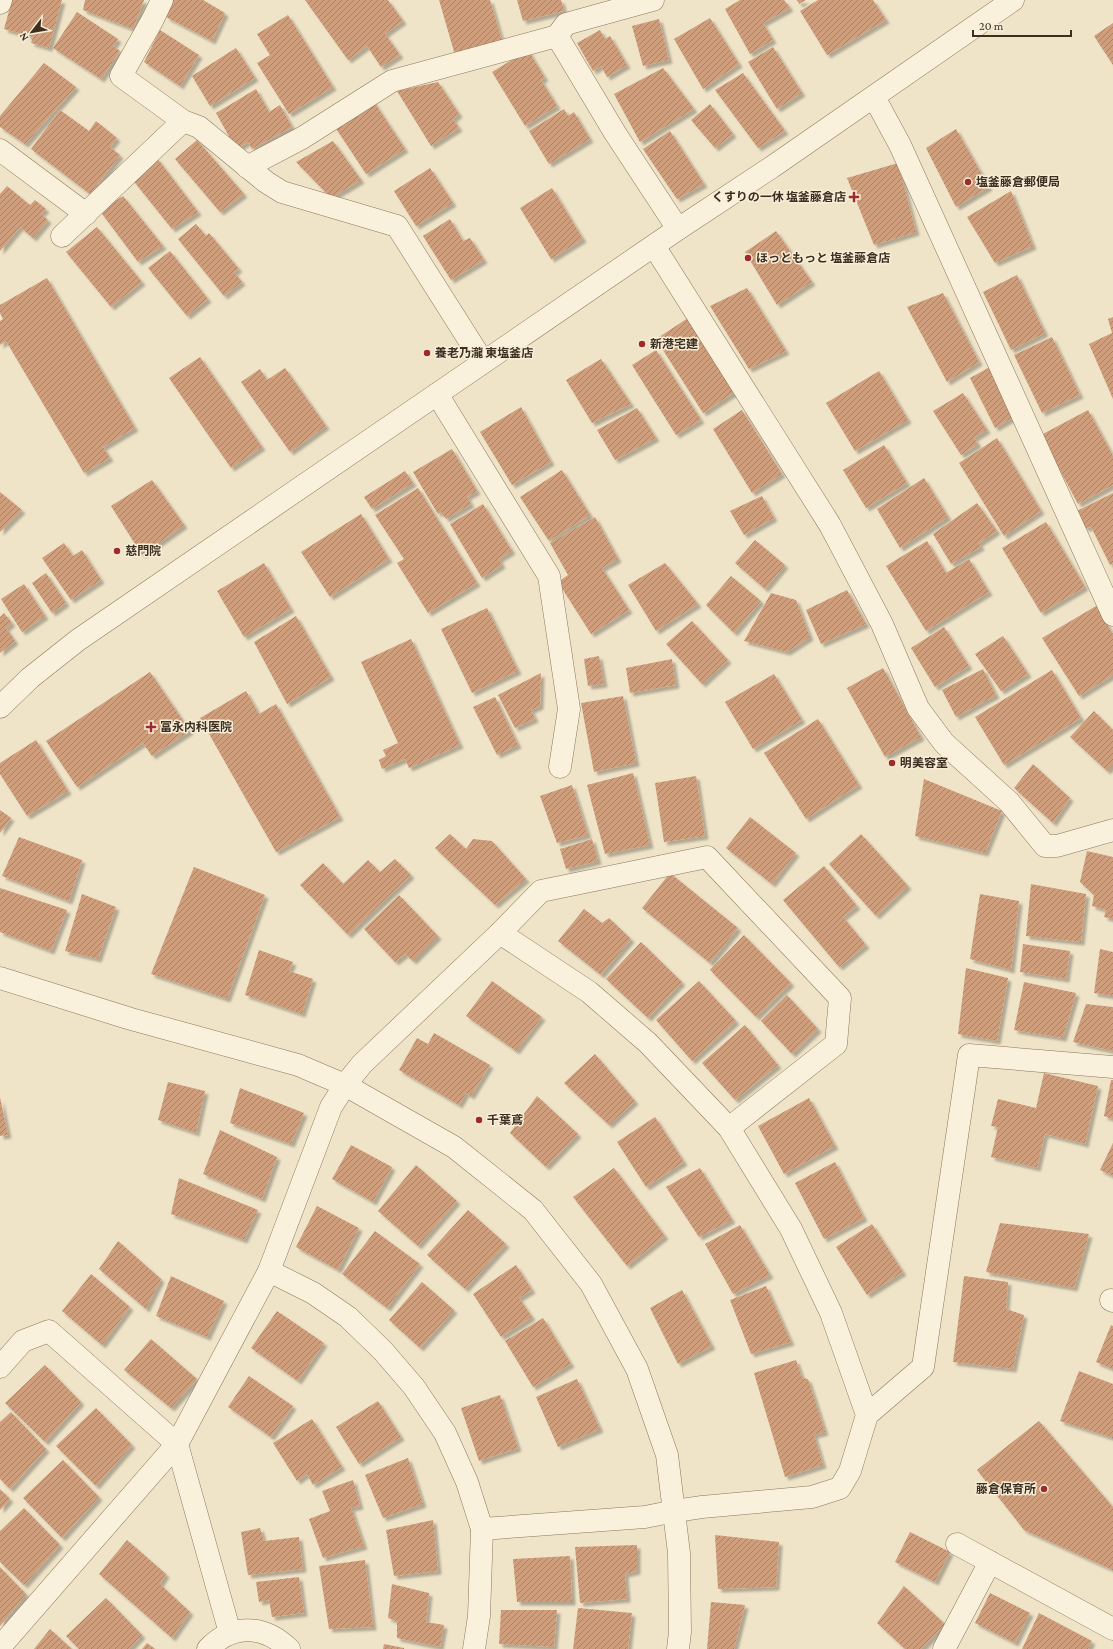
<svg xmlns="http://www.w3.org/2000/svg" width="1113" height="1649" font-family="'Crimson Pro','Noto Sans JP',serif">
<defs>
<pattern id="building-hatch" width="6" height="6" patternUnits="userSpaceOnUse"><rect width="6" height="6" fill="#cf9f7d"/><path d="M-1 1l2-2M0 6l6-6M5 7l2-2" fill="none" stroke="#a98266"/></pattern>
<filter id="shadow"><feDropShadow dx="3.5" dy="3.5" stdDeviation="1" flood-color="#0004"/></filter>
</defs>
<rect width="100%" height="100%" fill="#f0e4c8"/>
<g fill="url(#building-hatch)" filter="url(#shadow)">
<polygon points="12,0 62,0 49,48 31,43 33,37 4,29"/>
<polygon points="85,0 144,0 133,29 83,10"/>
<polygon points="173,0 203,0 225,13 212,41 166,17"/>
<polygon points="305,0 388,0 403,21 385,34 400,55 381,67 367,46 348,60"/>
<polygon points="439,0 490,0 502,41 455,55"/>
<polygon points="517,0 561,0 564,11 523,21"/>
<polygon points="740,0 784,0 790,8 763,23 773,40 750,54 725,9"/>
<polygon points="797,0 806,0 799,4"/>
<polygon points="818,0 873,0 886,20 827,55 800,11"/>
<polygon points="77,12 118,39 113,46 120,51 101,79 53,48"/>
<polygon points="288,15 333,87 289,114 257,63 270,55 257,34"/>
<polygon points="710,18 739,64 703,89 674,39"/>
<polygon points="659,19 669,60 643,66 632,26"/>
<polygon points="1113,23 1113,65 1094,36"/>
<polygon points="160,30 199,55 180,86 144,62"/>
<polygon points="600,30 605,39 610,36 627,65 607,77 601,66 593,71 577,43"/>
<polygon points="773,47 802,93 777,109 748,62"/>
<polygon points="236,48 255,78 210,106 192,76"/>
<polygon points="528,50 545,78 541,80 557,106 525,126 492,72"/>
<polygon points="44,63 76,87 25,144 0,127 0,116"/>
<polygon points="663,68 694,109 640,142 614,94"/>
<polygon points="743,73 785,131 758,148 715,90"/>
<polygon points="438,82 459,114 453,119 459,128 431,146 397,91"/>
<polygon points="256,89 269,112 280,105 292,127 252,149 248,142 236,149 216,113"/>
<polygon points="372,99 405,149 366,174 333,124"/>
<polygon points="710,104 733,134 715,148 691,120"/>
<polygon points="564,109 568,116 574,112 590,139 549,164 529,131"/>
<polygon points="60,110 89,131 96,121 117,138 110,147 120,155 90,194 31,149"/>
<polygon points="956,129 989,187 956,207 926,148"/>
<polygon points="670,131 704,184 677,199 643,149"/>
<polygon points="197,140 244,194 220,212 175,159"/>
<polygon points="333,141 361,180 331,198 296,162"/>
<polygon points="157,158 198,212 172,229 132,179"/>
<polygon points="898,163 916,232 874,245 847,178"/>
<polygon points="430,168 453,203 416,226 394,191"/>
<polygon points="7,186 30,205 35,200 46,209 41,214 48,220 33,238 20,227 0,251 0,194"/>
<polygon points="552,188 583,239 551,259 520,208"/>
<polygon points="1011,191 1033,246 995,263 967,217"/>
<polygon points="123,196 163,246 138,262 100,211"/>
<polygon points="450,219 463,241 470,238 484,260 451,280 423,236"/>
<polygon points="196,224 206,236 209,233 239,269 234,272 242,282 224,296 178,239"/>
<polygon points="97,227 142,282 111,307 66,252"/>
<polygon points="776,231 812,282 777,305 745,252"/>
<polygon points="170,251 208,299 187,316 148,268"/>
<polygon points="1017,275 1045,333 1011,350 983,292"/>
<polygon points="47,278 135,428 103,447 110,458 84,473 6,341 0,345 0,321 3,319 0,313 0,305"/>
<polygon points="747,288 786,351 749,369 710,306"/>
<polygon points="943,293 979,362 947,382 907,307"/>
<polygon points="1113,317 1113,399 1089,344 1112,333 1108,319"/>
<polygon points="688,318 735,392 703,413 656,339"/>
<polygon points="1052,337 1080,395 1042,413 1014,355"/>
<polygon points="656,350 701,420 676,435 632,365"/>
<polygon points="200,357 262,447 231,468 169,378"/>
<polygon points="601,359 631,404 592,423 566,380"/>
<polygon points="990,367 1012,418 995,428 970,378"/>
<polygon points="285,368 326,426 290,452 241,382 260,369 267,380"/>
<polygon points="879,371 908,420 855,451 826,403"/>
<polygon points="963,393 987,430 974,438 978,444 961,455 933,411"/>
<polygon points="521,407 551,462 512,485 480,432"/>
<polygon points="637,408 656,438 615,460 597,430"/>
<polygon points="742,410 782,474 752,493 713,429"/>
<polygon points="1088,410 1113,456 1113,485 1078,504 1041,435"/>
<polygon points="997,438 1041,511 1004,536 959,463"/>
<polygon points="884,445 907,483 866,508 843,470"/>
<polygon points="452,449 477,491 467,497 471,504 446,519 441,512 438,514 413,472"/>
<polygon points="562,470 590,515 549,541 520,497"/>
<polygon points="405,471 413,483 372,509 364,497"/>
<polygon points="924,478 948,517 900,548 877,509"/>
<polygon points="152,480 184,525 142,555 111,506"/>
<polygon points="418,488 477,583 428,613 397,563 404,559 375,515"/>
<polygon points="0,492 22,510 0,532"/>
<polygon points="1113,493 1113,563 1110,565 1091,527 1085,528 1077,511"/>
<polygon points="762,496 774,518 744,535 730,511"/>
<polygon points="977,503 997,531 979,543 981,547 951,564 933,534"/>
<polygon points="483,504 512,551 499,559 502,565 482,578 450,524"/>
<polygon points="361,514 389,559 330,597 301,552"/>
<polygon points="595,517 618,559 602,568 629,610 591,634 558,582 568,575 550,543"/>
<polygon points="1046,522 1085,587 1041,613 1002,548"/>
<polygon points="755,540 785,565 765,589 735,563"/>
<polygon points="927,541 946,573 969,559 989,592 926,631 886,566"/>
<polygon points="64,543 73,556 82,550 101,580 71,600 42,558"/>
<polygon points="264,563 291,609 244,637 217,591"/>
<polygon points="665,563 698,604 656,631 628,585"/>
<polygon points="46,573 66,603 52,613 32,583"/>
<polygon points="731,576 761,601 734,633 706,605"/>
<polygon points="24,584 45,616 22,632 1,599"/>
<polygon points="847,590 866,624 821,644 806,610"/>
<polygon points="771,593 796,600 810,637 787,652 744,641"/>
<polygon points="1096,606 1113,634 1113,675 1079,696 1042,638"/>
<polygon points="487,608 518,671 472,693 441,629"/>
<polygon points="4,613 12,623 6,628 15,641 0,653 0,617"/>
<polygon points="296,616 331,677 287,704 254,642"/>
<polygon points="692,621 728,660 702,684 666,644"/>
<polygon points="944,627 969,666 935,687 911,648"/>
<polygon points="1003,636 1028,674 1001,691 975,654"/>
<polygon points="411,639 460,745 409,768 405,759 382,769 379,760 386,756 383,750 398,743 361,662"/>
<polygon points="599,656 604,684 588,686 584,659"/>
<polygon points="672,659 676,685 630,693 626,668"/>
<polygon points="883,668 921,737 885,757 847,688"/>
<polygon points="983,669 996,695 956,717 942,690"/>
<polygon points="1052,670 1081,718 1004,765 975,717"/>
<polygon points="150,672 190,731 152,756 143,743 77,787 46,741"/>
<polygon points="541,673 540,706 531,710 535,719 515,728 498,695"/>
<polygon points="774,674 802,720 753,749 725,702"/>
<polygon points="246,691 259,714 276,704 340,817 276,852 200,718"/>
<polygon points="623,696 636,763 594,772 581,703"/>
<polygon points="495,697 518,745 497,755 473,707"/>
<polygon points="1094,711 1113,730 1113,765 1107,771 1070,737"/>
<polygon points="818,719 859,785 806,819 764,753"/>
<polygon points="36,740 68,791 27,816 0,774 0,763"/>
<polygon points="1033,764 1070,798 1053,823 1014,788"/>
<polygon points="633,773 650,845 605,854 587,785"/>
<polygon points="696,776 705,836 664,842 655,783"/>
<polygon points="924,779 1002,811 985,853 915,836"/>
<polygon points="572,785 588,835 557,843 540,796"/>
<polygon points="0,810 11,818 0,833"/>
<polygon points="750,817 796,853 772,884 726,848"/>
<polygon points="450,834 466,849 473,839 492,841 526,879 495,905 435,848"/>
<polygon points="861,834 908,886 876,916 829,864"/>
<polygon points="19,837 82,860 69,901 2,876"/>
<polygon points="592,839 598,861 566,869 560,849"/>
<polygon points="1087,851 1113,857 1113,919 1104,917 1106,910 1092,906 1094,895 1080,882"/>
<polygon points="395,859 411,875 348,935 300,885 323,863 343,884 368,860 380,872"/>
<polygon points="824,866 857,906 843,917 866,945 839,967 783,900"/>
<polygon points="194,867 265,895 227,999 151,974"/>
<polygon points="670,873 738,928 710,963 642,908"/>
<polygon points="1031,884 1086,894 1081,942 1026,936"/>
<polygon points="0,888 67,910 51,951 0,932"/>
<polygon points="82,894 116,907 98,959 65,951"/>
<polygon points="980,894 1019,901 1011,970 970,959"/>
<polygon points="399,895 438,936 413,961 405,954 395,962 364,929"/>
<polygon points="584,909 602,923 609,918 631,939 601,975 558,941"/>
<polygon points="744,935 791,983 756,1017 710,970"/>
<polygon points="641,942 682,982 648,1018 606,979"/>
<polygon points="1023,944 1070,951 1066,979 1020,972"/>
<polygon points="1100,949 1113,952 1113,996 1094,993"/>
<polygon points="259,950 293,962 289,971 313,979 302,1014 245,995"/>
<polygon points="966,968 1008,978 997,1041 958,1034"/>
<polygon points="492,981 542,1017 516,1051 466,1016"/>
<polygon points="699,981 736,1021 692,1061 656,1020"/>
<polygon points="1024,982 1076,993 1063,1038 1014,1030"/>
<polygon points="787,995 818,1029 792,1054 761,1021"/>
<polygon points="1086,1004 1113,1007 1113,1051 1073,1042"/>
<polygon points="745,1025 778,1065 735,1100 702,1063"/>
<polygon points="434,1033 490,1065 471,1096 466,1093 459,1105 399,1070 417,1038 428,1044"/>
<polygon points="595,1054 635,1101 609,1125 564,1083"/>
<polygon points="1044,1073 1098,1086 1085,1144 1045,1134 1037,1168 991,1157 998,1127 991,1126 998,1099 1036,1108"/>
<polygon points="1111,1080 1113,1080 1113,1119 1104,1116"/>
<polygon points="168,1082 205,1091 196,1133 158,1120"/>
<polygon points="240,1088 304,1113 291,1144 230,1123"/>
<polygon points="537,1096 578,1134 546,1167 510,1133"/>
<polygon points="0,1097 8,1135 0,1136"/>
<polygon points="809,1098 835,1146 784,1174 758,1126"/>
<polygon points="655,1117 684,1162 646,1187 617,1142"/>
<polygon points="220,1130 277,1157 262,1199 203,1174"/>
<polygon points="1113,1143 1113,1176 1100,1170"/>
<polygon points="351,1145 392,1167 373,1202 332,1179"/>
<polygon points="835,1162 864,1218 824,1239 795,1183"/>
<polygon points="416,1165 457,1201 418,1246 378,1211"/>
<polygon points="614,1168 665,1236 627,1266 573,1197"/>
<polygon points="700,1168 732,1220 699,1237 666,1187"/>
<polygon points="179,1178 258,1210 244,1240 171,1214"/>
<polygon points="317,1206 359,1228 338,1270 296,1247"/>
<polygon points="468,1210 506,1244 465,1289 427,1255"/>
<polygon points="1000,1223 1089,1234 1074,1288 986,1272"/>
<polygon points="872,1224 903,1272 867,1295 836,1247"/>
<polygon points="740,1225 770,1275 733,1294 705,1244"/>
<polygon points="375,1231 420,1264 387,1308 342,1274"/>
<polygon points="118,1241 161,1279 146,1309 99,1269"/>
<polygon points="516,1265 532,1290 519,1298 532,1317 501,1337 473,1294"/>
<polygon points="91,1274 130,1307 102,1345 62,1311"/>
<polygon points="171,1276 224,1301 207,1337 156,1316"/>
<polygon points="964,1276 1008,1282 1006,1309 1024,1315 1013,1369 953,1362"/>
<polygon points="422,1282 454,1310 420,1348 389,1320"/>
<polygon points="766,1286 791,1342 751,1354 730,1300"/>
<polygon points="682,1290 712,1346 678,1364 650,1308"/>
<polygon points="277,1311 324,1343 298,1381 251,1348"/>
<polygon points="543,1318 571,1364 533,1387 505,1341"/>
<polygon points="1111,1325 1113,1326 1113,1369 1096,1362"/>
<polygon points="151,1339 197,1379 171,1408 124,1370"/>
<polygon points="796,1360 802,1378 808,1379 825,1432 814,1435 823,1465 785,1477 754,1373"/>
<polygon points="45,1365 81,1402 45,1442 5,1403"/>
<polygon points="1079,1371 1113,1384 1113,1438 1060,1421"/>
<polygon points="249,1376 293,1406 271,1437 228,1407"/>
<polygon points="577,1379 600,1429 558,1447 536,1397"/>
<polygon points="500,1395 518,1448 479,1461 461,1408"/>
<polygon points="378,1401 401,1437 359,1464 336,1427"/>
<polygon points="96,1408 132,1445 96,1486 56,1446"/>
<polygon points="11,1412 46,1449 10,1489 0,1479 0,1422"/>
<polygon points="312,1419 342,1467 313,1485 307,1474 297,1481 273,1443"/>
<polygon points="1039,1421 1113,1507 1113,1570 1024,1530 977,1470"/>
<polygon points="408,1458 423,1504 383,1518 365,1475"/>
<polygon points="63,1460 99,1497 62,1538 23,1498"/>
<polygon points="353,1480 360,1506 351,1508 364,1546 323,1558 309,1519 330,1511 322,1491"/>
<polygon points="0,1489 10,1499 0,1510"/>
<polygon points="24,1508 60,1545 24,1585 0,1562 0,1531"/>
<polygon points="433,1520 438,1571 394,1576 386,1530"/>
<polygon points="260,1528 264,1541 299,1537 303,1569 248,1575 241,1532"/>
<polygon points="910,1532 950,1552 935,1582 895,1562"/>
<polygon points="715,1535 779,1542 776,1587 718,1589"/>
<polygon points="127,1540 166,1574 160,1584 190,1612 172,1638 99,1574"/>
<polygon points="637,1545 637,1571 625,1574 627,1599 580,1603 575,1547"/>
<polygon points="570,1556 572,1602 517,1602 513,1559"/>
<polygon points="365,1560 373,1627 329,1629 319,1566"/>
<polygon points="0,1567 26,1594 0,1626"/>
<polygon points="299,1577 304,1613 272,1617 269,1600 259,1602 256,1582"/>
<polygon points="392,1584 429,1593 426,1622 444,1625 440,1647 397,1638 397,1621 388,1618"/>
<polygon points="904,1586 945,1624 921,1649 905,1649 877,1623"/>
<polygon points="990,1593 1030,1613 1015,1643 975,1623"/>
<polygon points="106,1598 142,1635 129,1649 79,1649 66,1636"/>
<polygon points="711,1602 745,1605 734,1649 707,1649"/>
<polygon points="578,1608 632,1613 628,1649 573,1649"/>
<polygon points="501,1610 557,1610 554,1647 499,1644"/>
<polygon points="1039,1613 1092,1641 1088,1649 1022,1649"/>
<polygon points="50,1629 72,1649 34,1649"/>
<polygon points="147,1643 155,1649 142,1649"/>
<polygon points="384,1644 404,1648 404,1649 383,1649"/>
</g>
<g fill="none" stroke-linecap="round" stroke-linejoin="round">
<defs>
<g id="minor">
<polyline points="162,0 153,19 121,76 183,121 199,127 266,182 282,192 397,226 483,362"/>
<polyline points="0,3 1,0"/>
<polyline points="557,36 615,133 678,229"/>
<polyline points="874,97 900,145 1113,615"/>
<polyline points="0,150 86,214"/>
<polyline points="247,167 302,138 392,81 557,36 566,24 653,0"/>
<polyline points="62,236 183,121"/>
<polyline points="654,246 830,525 882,624 918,708 944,743 1009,802 1045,846 1057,846 1113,830"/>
<polyline points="437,394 549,576 569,709 560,767"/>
<polyline points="0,707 30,678 78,640 678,229 772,167 1013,0"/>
<polyline points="0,978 131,1019 298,1065 345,1085 454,1147 533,1210 591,1284 637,1369 667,1455 679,1553 680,1632 678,1649"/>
<polyline points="269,1271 313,1293 348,1317 383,1351 414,1387 445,1433 467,1482 482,1529 479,1616 474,1649"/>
<polyline points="1111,1300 1113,1301"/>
<polyline points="0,1367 23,1341 49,1331 177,1444 230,1633"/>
<polyline points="867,1415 923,1367 969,1055 1113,1067"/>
<polyline points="482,1529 645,1517 675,1511 702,1507 812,1497 840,1488 850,1471 867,1415 831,1313 791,1229 729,1128 648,1043 589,992 500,933"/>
<polyline points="957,1544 1113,1629"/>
<polyline points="0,1647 177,1444 269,1271 331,1107 345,1085 362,1064 500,933 541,891 707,857 840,998 836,1044 729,1128"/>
<path d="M 208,1649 C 233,1623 264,1625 289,1649"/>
<polyline points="944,1649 990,1562"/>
</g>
</defs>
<use href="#minor" stroke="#8d765c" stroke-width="23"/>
<use href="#minor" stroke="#faf1dc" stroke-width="22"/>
</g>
<g fill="#9e2a2b" stroke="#f7eed8" stroke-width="1.5">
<circle cx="968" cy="182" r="4"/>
<path d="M852 191h4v4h4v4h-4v4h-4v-4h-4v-4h4z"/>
<circle cx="748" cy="258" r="4"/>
<circle cx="642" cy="344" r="4"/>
<circle cx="427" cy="353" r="4"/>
<circle cx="117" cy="551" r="4"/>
<path d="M149 721h4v4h4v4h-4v4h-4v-4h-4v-4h4z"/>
<circle cx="892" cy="763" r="4"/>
<circle cx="479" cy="1120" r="4"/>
<circle cx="1044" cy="1489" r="4"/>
</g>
<g text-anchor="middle" stroke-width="3" stroke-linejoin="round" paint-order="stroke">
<g font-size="12" font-weight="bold" fill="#3d2e20" stroke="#f7eed8" text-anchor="start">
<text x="976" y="186">塩釜藤倉郵便局</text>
<text x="846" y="201" text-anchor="end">くすりの一休 塩釜藤倉店</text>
<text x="756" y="262">ほっともっと 塩釜藤倉店</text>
<text x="650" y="348">新港宅建</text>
<text x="435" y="357">養老乃瀧 東塩釜店</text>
<text x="125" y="555">慈門院</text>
<text x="160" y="731">冨永内科医院</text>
<text x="900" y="767">明美容室</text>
<text x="487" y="1124">千葉鳶</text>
<text x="1036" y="1493" text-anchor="end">藤倉保育所</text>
</g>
</g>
<g transform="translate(32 32) rotate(239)" stroke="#f7eed8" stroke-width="3" paint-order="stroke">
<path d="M0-3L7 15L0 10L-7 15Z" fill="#3d2e20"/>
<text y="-6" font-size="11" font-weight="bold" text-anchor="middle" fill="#3d2e20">N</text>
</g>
<path d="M973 30v6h98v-6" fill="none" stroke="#3d2e20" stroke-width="2"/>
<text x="979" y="30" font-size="12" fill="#3d2e20" stroke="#f7eed8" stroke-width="3" paint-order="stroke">20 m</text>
</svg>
